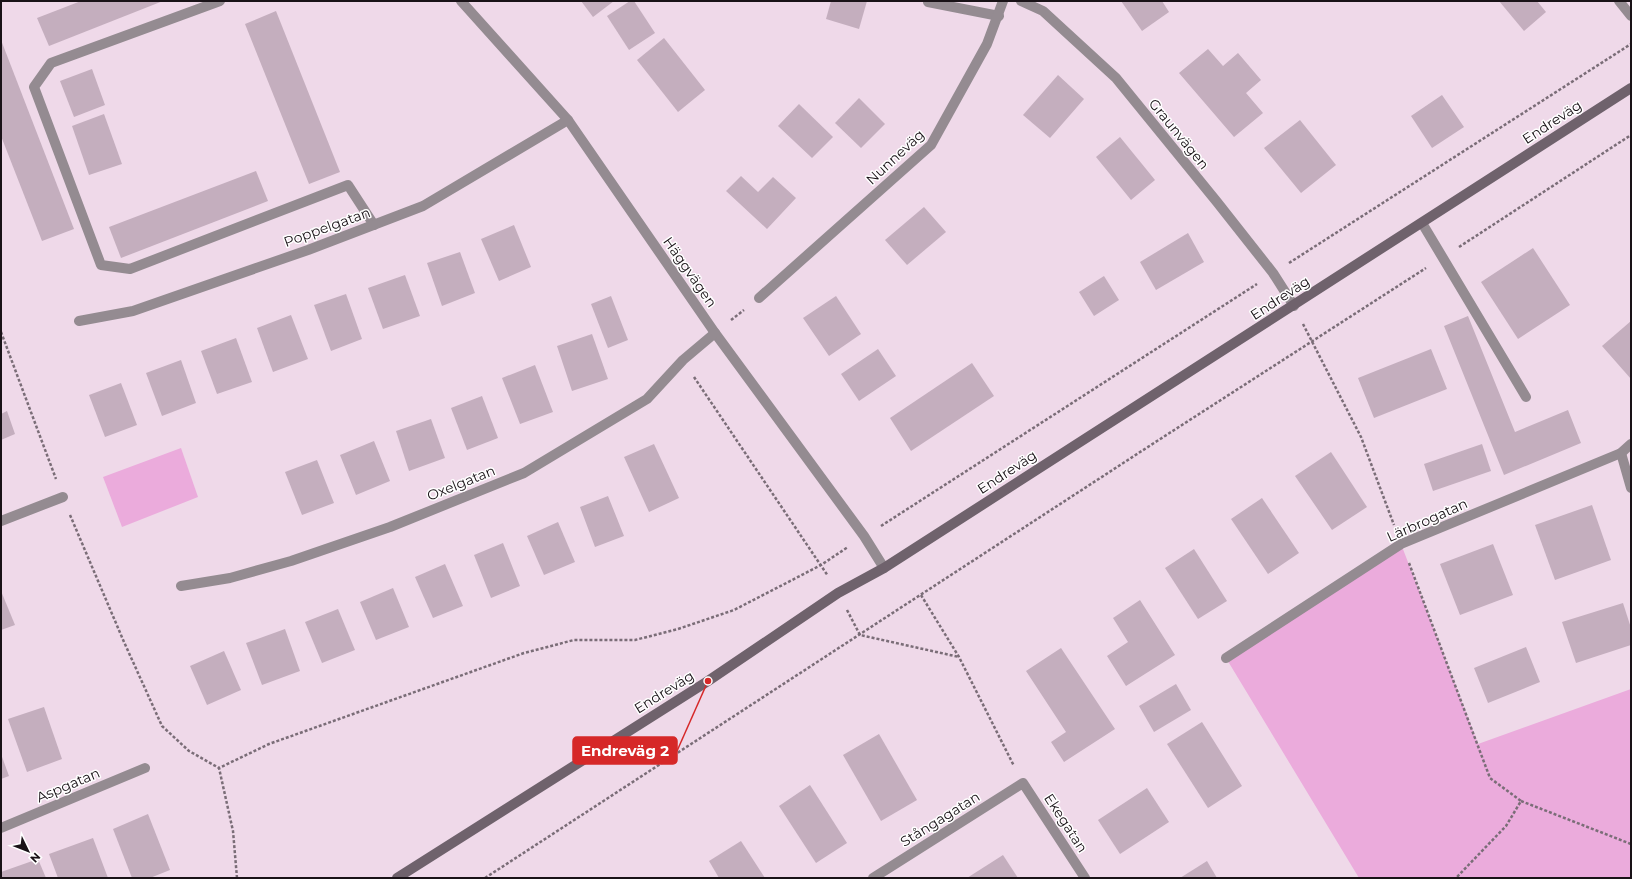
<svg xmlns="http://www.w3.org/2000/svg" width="1632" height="879" font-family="Montserrat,sans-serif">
<rect width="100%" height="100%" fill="#efd9e9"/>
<g fill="#ebabdc">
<polygon points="181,448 198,497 122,527 103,477"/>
<polygon points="1401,544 1478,744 1631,689 1631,878 1359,878 1226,658"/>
</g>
<g fill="#c4aebe">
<polygon points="81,1 163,1 49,46 37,18"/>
<polygon points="581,1 614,1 593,17"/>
<polygon points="630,1 634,1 655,33 629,50 607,16"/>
<polygon points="831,1 867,1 859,29 826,19"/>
<polygon points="1121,1 1162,1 1169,12 1142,31"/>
<polygon points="1499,1 1537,1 1546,12 1524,31"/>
<polygon points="276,11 340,172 309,184 245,24"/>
<polygon points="664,38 705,90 678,112 637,60"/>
<polygon points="1,40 74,229 42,241 1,136"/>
<polygon points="1208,49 1223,66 1238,53 1261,80 1246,93 1263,113 1234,137 1179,73"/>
<polygon points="92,69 105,105 74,117 60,81"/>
<polygon points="1058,75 1084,99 1050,138 1023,115"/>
<polygon points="1442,95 1464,127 1432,148 1411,116"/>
<polygon points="859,98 885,124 861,148 835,123"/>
<polygon points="799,104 833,137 812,158 778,126"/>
<polygon points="104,114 122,164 89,175 72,126"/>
<polygon points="1300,120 1336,165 1301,193 1264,148"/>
<polygon points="1120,137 1155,180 1131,200 1096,157"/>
<polygon points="256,171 268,201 121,258 109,227"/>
<polygon points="741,176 758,192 773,177 796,198 767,229 726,191"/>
<polygon points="924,207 946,232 907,265 885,240"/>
<polygon points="514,225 531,267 499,281 481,239"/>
<polygon points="1188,233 1204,262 1156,290 1140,262"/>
<polygon points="1533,248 1570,305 1518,339 1481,282"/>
<polygon points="460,252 475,293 442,306 427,263"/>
<polygon points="405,275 420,316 383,329 368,288"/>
<polygon points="1104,276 1119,300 1094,316 1079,292"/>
<polygon points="346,294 362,339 331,351 314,305"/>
<polygon points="611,296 628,340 608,348 591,304"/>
<polygon points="836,296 861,334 829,356 803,318"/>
<polygon points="291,315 308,359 273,372 257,328"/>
<polygon points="1468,316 1515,432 1568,410 1581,443 1504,475 1444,326"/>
<polygon points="1631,321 1631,379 1602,346"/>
<polygon points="592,334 608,379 572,391 557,346"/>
<polygon points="236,338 252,382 217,394 201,351"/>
<polygon points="878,349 896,376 859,401 841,374"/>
<polygon points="1431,349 1447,389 1374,418 1358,378"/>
<polygon points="181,360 196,403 162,416 146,373"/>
<polygon points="972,363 994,396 911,451 890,418"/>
<polygon points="535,365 553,412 520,424 502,378"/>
<polygon points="121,383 137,425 105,437 89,395"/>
<polygon points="482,396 498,438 467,450 451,408"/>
<polygon points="7,411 15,434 1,440 1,414"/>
<polygon points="431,419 445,458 409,471 396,431"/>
<polygon points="374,441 390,481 356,495 340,455"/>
<polygon points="654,444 679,498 649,512 624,457"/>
<polygon points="1482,444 1491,471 1433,491 1424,464"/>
<polygon points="1331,452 1367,507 1332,530 1295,476"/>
<polygon points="317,460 334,503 302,515 285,472"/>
<polygon points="608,496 624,536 595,547 580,507"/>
<polygon points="1262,498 1299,553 1268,574 1231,519"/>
<polygon points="1592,505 1611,560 1555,580 1535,525"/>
<polygon points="558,522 575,562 544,575 527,536"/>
<polygon points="503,543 520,586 491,598 474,555"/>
<polygon points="1493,544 1513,595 1460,615 1440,564"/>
<polygon points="1194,549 1227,601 1198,619 1165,568"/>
<polygon points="445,564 463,606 433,618 415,577"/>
<polygon points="393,588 409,627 376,640 360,602"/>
<polygon points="1,591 15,625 1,630"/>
<polygon points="1140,600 1175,655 1126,686 1107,656 1128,642 1113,618"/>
<polygon points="1623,603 1631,628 1631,645 1576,663 1562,622"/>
<polygon points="338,609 355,650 322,663 305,622"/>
<polygon points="285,629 300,671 262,685 246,643"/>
<polygon points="1526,647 1540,682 1488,703 1474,668"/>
<polygon points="1061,648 1115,729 1064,762 1051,742 1066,732 1026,671"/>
<polygon points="224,651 241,690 207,705 190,666"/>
<polygon points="1176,684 1191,710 1154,732 1139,706"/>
<polygon points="44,707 62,759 27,772 8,719"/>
<polygon points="1202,722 1242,786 1208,808 1167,744"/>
<polygon points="879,734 917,800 881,821 843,755"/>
<polygon points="1,754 9,776 1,779"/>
<polygon points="810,785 847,843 816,863 779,806"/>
<polygon points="1147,788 1169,822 1120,854 1098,820"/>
<polygon points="148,814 170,870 150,878 132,878 113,829"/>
<polygon points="93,838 108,878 58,878 49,854"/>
<polygon points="741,841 765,878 719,878 709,861"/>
<polygon points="1003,855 1018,878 967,878"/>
<polygon points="38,859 46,878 1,878 1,872"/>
<polygon points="1207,861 1217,878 1180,878"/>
</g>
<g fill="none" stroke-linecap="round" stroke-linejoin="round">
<g stroke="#7a6d77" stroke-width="2.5" stroke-dasharray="3 2" stroke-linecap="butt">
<polyline points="1459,247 1631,135"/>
<polyline points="1289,263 1631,44"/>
<polyline points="731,320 744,310"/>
<polyline points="1303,324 1361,437 1394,525"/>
<polyline points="1,332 56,479"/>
<polyline points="694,377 828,576"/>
<polyline points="70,515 124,642 162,726 189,751 219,768"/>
<polyline points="881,526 1257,284"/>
<polyline points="1409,563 1490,778 1521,801 1506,826 1456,878"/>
<polyline points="921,595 959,657 1014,766"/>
<polyline points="847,610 860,635 959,657"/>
<polyline points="1521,801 1631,844"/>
<polyline points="237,878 233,831 219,768 269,744 524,653 574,640 635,640 678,629 734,610 796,578 821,565 848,547"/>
<polyline points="485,878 1154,443 1426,268"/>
</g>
<g stroke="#948b91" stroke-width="10">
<polyline points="220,1 51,63 34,87 101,265 130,269 348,185 374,225"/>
<polyline points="928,2 999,16"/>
<polyline points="1422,223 1526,397"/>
</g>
<g stroke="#948b91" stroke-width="10">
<polyline points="461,1 568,120 715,333 864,536 884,568"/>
<polyline points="1021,1 1043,11 1116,78 1217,202 1273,273 1294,306"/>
<polyline points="1619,1 1631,16"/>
<polyline points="759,298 931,145 987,44 1003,1"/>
<polyline points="79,321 133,311 308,250 423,206 568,120"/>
<polyline points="1621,453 1631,488"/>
<polyline points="1,521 63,497"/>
<polyline points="181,586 230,578 291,561 390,527 524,473 647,399 683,360 715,333"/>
<polyline points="1226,658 1401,544 1621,453 1631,444"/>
<polyline points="1,828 145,768"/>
<polyline points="873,878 1023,783 1085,878"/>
</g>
<polyline stroke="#6f626c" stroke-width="10" points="397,878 708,681 838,593 884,568 1631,88"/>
</g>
<g text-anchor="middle" stroke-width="3" stroke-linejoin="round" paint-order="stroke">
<g font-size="14" fill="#191217" stroke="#fff">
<text transform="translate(1552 122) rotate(-33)" y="5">Endreväg</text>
<text transform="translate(1179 134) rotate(51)" y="5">Graunvägen</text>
<text transform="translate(895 157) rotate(-43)" y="5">Nunneväg</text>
<text transform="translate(327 227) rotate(-20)" y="5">Poppelgatan</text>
<text transform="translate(690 272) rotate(55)" y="5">Häggvägen</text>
<text transform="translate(1280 298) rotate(-33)" y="5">Endreväg</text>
<text transform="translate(1007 472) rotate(-33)" y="5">Endreväg</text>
<text transform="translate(461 483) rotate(-22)" y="5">Oxelgatan</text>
<text transform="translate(1427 520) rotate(-24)" y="5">Lärbrogatan</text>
<text transform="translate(664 692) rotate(-32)" y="5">Endreväg</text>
<text transform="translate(68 785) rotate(-23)" y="5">Aspgatan</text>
<text transform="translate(940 819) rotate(-32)" y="5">Stångagatan</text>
<text transform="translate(1066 823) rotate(57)" y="5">Ekegatan</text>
</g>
</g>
<path fill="none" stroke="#d62828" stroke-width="1.5" d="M708 681L677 751"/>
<circle fill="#d62828" stroke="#fff" stroke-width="1.5" cx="708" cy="681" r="4"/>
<rect fill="#d62828" stroke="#d62828" stroke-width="1.5" x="573" y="737" width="104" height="27" rx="4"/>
<g font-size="15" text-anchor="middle" font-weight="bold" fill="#fff">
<text x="625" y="756">Endreväg 2</text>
</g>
<rect width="1632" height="879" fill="none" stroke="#191217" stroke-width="4"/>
<g transform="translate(28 851) rotate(133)" stroke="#ffffff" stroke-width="3" paint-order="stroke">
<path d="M0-3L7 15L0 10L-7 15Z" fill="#191217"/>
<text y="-6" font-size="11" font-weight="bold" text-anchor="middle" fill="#191217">N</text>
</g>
</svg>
